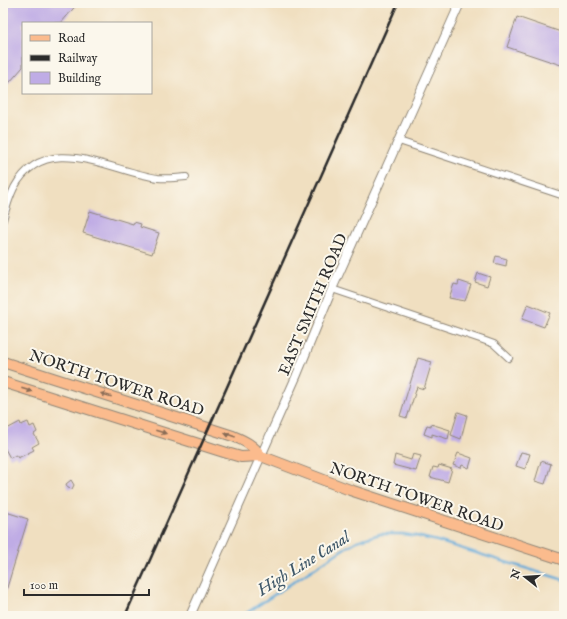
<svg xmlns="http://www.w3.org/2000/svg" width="567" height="619" font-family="'IM FELL English',serif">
<rect width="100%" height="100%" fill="#fbf7ec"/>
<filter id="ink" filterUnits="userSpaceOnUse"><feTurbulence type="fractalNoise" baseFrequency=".025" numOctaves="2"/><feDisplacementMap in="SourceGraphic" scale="8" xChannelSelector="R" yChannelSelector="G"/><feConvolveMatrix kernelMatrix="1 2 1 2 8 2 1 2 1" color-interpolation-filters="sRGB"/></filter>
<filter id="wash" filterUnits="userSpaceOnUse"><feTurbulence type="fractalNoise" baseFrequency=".012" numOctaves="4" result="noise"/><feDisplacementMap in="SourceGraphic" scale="16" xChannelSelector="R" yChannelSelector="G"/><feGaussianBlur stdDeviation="0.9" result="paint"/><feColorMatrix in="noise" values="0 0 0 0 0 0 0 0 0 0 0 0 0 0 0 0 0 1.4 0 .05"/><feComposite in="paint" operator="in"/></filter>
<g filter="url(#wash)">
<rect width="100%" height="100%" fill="#f0dfc0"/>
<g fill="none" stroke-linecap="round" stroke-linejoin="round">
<polyline stroke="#62aad9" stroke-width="2.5" points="242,616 345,548 357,541 380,534 403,534 416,536 437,541 564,580"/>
</g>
<g id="blocks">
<g fill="#bface5">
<polygon points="3,3 78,3 61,23 23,23 23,67 3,90"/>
<polygon points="517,17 564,33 564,66 507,47"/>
<polygon points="90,211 133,224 134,222 141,224 140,227 159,233 152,254 83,233"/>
<polygon points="496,256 507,259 506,266 494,263"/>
<polygon points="478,273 490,277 487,286 475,282"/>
<polygon points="459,281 471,285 465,301 449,298 454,284 458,285"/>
<polygon points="528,304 550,313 544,327 522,319"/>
<polygon points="418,358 432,362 424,389 417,387 407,418 400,416"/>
<polygon points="458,412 467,415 461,439 451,435"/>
<polygon points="20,422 21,425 28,422 30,427 34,425 37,432 34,434 39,443 32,447 34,450 18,458 16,455 10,458 3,445 3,431"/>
<polygon points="431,424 450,430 448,439 432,434 432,437 424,434 427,425 431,426"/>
<polygon points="521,452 530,454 525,469 516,466"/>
<polygon points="458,453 472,458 469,468 462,465 461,468 453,465"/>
<polygon points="413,454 421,456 416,471 393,465 395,455 411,460"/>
<polygon points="541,461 551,464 545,484 535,481"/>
<polygon points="439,465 452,469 448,482 430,477 433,467 438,468"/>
<polygon points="71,480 74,485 72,489 68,488 66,484"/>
<polygon points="3,511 28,519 5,594 3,594"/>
</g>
</g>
</g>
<g filter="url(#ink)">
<use href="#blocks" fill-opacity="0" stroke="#8e8576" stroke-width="1"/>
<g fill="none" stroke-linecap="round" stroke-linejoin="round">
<defs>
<g id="minor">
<polyline points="399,141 564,196"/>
<path d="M 3,220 C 6,209 9,198 14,188 C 46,129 111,172 158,178 C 168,179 177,178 186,177"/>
<polyline points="332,289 483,340 494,344 509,358"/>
</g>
<polyline id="tertiary" points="190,616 296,377 332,289 460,3"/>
<g id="primary">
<path d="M 3,362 L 233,436 C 245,441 253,445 261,456"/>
<polyline points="3,382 227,453 241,457 261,456 350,490 564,560"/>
</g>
</defs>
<use href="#minor" stroke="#8e8576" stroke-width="8"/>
<use href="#tertiary" stroke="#8e8576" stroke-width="10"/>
<use href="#primary" stroke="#8e8576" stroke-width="12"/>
<use href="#minor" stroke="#fff" stroke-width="6"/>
<use href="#tertiary" stroke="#fff" stroke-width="8"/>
<use href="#primary" stroke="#fbbb8d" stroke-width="10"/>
<polyline stroke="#2b2b2b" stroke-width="2.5" points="125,616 398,3"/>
</g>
<defs><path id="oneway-solid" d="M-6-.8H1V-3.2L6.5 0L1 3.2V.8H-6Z"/></defs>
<g fill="#896c57">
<use href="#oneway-solid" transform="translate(27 390) rotate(18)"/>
<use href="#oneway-solid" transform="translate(106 395) rotate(-162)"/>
<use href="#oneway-solid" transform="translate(161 432) rotate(18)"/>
<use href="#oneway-solid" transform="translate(230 435) rotate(-161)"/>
</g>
</g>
<g text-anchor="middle" stroke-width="4" stroke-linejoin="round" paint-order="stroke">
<g font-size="16" fill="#2b2b2b" stroke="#fbf7ec">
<text transform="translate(312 304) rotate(-67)" y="6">EAST SMITH ROAD</text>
<text transform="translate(117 382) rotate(18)" y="6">NORTH TOWER ROAD</text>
<text transform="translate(417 496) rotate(19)" y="6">NORTH TOWER ROAD</text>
</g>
<g font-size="17" font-style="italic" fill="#3e5768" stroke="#fbf7ec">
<text transform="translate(303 563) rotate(-32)" y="6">High Line Canal</text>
</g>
</g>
<rect width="567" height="619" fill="none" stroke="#fbf7ec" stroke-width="16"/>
<rect x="22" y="22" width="130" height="72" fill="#fbf7ec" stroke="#a8a59f"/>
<rect x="30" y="35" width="20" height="6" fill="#fbbb8d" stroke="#a8a59f"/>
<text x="58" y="42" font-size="12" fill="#2b2b2b">Road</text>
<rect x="30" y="55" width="20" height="6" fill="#2b2b2b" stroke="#a8a59f"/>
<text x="58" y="62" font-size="12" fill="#2b2b2b">Railway</text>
<rect x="30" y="72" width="20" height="12" fill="#bface5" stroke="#a8a59f"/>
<text x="58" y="82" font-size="12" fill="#2b2b2b">Building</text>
<g transform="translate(525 577) rotate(287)" stroke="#fbf7ec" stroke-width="3" paint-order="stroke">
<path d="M0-3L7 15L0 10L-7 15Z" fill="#2b2b2b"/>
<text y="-6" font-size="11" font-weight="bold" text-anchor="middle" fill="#2b2b2b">N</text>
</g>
<path d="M24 589v6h125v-6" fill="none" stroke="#2b2b2b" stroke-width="2"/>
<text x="30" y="589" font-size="12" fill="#2b2b2b" stroke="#fbf7ec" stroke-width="3" paint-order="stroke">100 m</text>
</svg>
